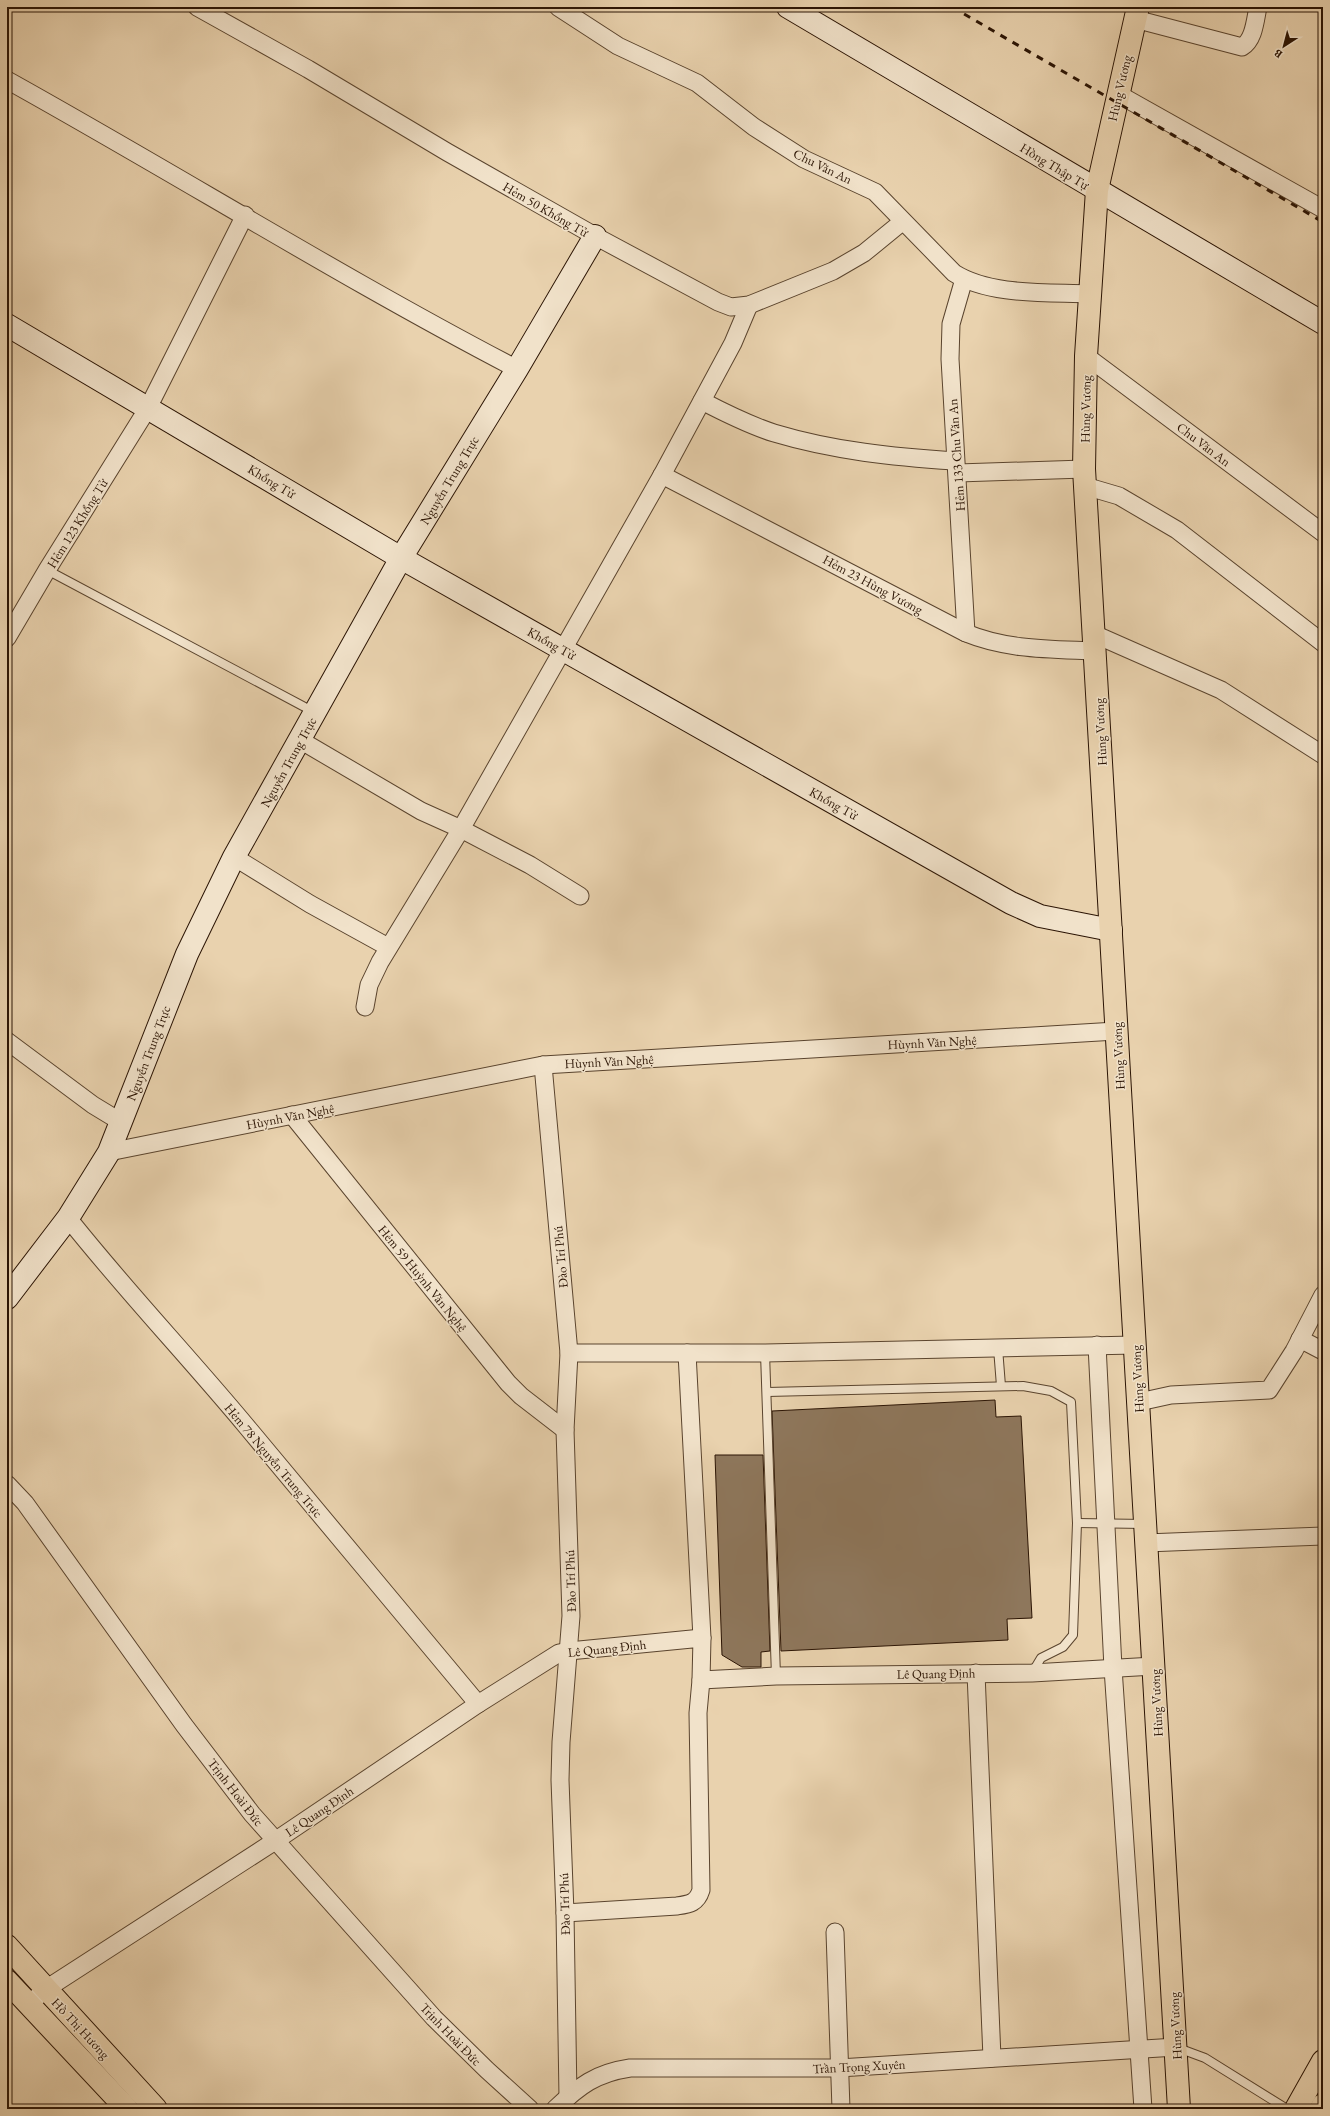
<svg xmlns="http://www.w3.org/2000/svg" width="1330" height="2116" font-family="'EB Garamond',serif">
<rect width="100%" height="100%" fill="#e9d2ae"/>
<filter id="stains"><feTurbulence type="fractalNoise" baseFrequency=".005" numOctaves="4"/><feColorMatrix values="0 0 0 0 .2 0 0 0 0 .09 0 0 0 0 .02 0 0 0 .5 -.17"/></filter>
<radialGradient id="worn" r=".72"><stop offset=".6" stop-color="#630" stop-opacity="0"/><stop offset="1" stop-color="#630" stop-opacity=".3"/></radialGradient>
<g fill="#8e775c" stroke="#2b1404">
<polygon points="995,1400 996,1417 1021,1416 1032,1618 1007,1619 1008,1640 781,1651 772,1411"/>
<polygon points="715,1455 763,1455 770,1651 761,1652 761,1667 742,1667 722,1655"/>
</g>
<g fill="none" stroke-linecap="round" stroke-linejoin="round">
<defs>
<g id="lane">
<polyline points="47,570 314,712"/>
<polyline points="998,1348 1001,1386"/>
<polyline points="765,1353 776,1676"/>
<polyline points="767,1392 1023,1386 1051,1391 1071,1402 1077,1523 1073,1635 1063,1647 1041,1658 1032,1673"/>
<polyline points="1077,1523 1145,1524"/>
<polyline points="1178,2048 1205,2058 1287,2109"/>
</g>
<g id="street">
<polyline points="197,7 308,69 447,152 595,236 718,302 731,307 749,305 833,271 864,253 902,222"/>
<path d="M 558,7 L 618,46 L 697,83 L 754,127 L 804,159 L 875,192 L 954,273 C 990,296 1048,292 1090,294"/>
<path d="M 1135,19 L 1242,47 C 1254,40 1255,21 1258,7"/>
<path d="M 7,80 C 178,175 344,279 517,369"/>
<polyline points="1118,94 1323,209"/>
<polyline points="964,279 951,324 950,359 966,633"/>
<polyline points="1086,356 1323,533"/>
<path d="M 702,401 C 725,413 749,425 774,433 C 834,451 894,457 955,461"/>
<polyline points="958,473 1084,469"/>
<path d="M 662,475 L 966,633 C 1007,650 1051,649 1095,651"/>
<polyline points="1085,486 1119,496 1177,530 1323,643"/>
<polyline points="1094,634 1221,690 1323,755"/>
<polyline points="7,638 47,570 148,408 245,215"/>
<polyline points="300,740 421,811 461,829 530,865 580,896"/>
<polyline points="234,857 310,904 388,947"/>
<polyline points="365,1007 369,985 380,962 461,829 662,475 733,343 749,305"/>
<polyline points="7,1041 93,1105 121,1122"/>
<polyline points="543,1065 569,1353 565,1430 571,1616 561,1742 560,1780 565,1913 568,2097"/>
<polyline points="292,1115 508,1383 521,1396 565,1430"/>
<polyline points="109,1152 543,1065 1116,1031"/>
<path d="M 68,1218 C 125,1290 188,1356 247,1427 C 324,1519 401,1612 478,1704"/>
<polyline points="1300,1339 1323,1351"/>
<polyline points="1097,1345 1113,1668 1143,2109"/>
<polyline points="569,1353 765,1353 1135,1345"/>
<polyline points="687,1353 702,1638"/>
<polyline points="1139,1402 1171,1395 1269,1390 1294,1351 1323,1295"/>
<polyline points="7,1484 25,1503 184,1725 252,1814 434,2018 487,2070 530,2109"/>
<polyline points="1146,1543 1323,1536"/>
<polyline points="976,1673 992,2058"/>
<path d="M 565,1913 L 677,1906 C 690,1904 697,1903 701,1890 L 698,1713 L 701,1680"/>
<polyline points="835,1932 841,2109"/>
<polyline points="37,1997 46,1989 275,1841 478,1704 559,1653 569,1651 702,1638 701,1680 776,1676 1032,1673 1154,1666"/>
<path d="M 555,2109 C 579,2086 596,2073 630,2068 L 839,2068 L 1176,2047"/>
</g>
<g id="secondary">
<polyline points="788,7 1323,323"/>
<polyline points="7,325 401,558 1011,903 1040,916 1111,930"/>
<polyline points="7,1298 68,1218 109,1152 187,954 234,857 401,558 517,369 595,236"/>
</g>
<g id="primary">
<polyline points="1138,7 1097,190 1086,356 1084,469 1179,2109"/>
<polyline points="7,1946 156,2109"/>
<polyline points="7,1981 127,2109"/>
</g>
<g id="highway">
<polyline points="1296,2109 1323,2061"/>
<polyline points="1321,2109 1323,2105"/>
</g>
</defs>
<use href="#lane" stroke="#5a442e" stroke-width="10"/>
<use href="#street" stroke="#5a442e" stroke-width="19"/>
<use href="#secondary" stroke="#2b1404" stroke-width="24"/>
<use href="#primary" stroke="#2b1404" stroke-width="24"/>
<use href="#highway" stroke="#2b1404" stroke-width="24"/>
<use href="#lane" stroke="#f1e2ca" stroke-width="8"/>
<use href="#street" stroke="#f1e2ca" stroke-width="17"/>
<use href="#secondary" stroke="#f1e2ca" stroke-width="22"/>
<use href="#primary" stroke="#e9d2ae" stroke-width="22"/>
<use href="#highway" stroke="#e9d2ae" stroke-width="22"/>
<polyline stroke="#2b1404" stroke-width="3" stroke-dasharray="7 7" stroke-linecap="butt" points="952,7 1323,222"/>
</g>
<g text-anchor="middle" stroke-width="3" stroke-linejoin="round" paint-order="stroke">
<g font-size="13" fill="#2b1404" stroke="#f1e2ca">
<text transform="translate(1119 88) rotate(-77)" y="5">Hùng Vương</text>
<text transform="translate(823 166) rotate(26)" y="5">Chu Văn An</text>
<text transform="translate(1055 166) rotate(31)" y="5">Hồng Thập Tự</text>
<text transform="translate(546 209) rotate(30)" y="5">Hẻm 50 Khổng Tử</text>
<text transform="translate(1085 409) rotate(-89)" y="5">Hùng Vương</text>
<text transform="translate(1204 444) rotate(37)" y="5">Chu Văn An</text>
<text transform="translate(956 455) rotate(-94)" y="5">Hẻm 133 Chu Văn An</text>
<text transform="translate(449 480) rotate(-59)" y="5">Nguyễn Trung Trực</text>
<text transform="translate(272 481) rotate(31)" y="5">Khổng Tử</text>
<text transform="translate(77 523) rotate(-58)" y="5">Hẻm 123 Khổng Tử</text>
<text transform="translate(873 584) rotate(28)" y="5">Hẻm 23 Hùng Vương</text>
<text transform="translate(552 643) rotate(29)" y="5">Khổng Tử</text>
<text transform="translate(1100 732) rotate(-93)" y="5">Hùng Vương</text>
<text transform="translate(288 762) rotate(-61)" y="5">Nguyễn Trung Trực</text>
<text transform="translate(834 803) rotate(29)" y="5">Khổng Tử</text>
<text transform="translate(932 1042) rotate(-3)" y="5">Hùynh Văn Nghệ</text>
<text transform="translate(148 1053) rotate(-69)" y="5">Nguyễn Trung Trực</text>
<text transform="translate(1118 1056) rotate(-93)" y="5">Hùng Vương</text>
<text transform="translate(609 1061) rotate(-3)" y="5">Hùynh Văn Nghệ</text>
<text transform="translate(290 1116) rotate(-11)" y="5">Hùynh Văn Nghệ</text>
<text transform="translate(560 1257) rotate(-95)" y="5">Đào Trí Phú</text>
<text transform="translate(423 1278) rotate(51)" y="5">Hẻm 59 Huỳnh Văn Nghệ</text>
<text transform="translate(1137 1379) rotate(-93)" y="5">Hùng Vương</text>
<text transform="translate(274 1460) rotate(50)" y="5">Hẻm 78 Nguyễn Trung Trực</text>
<text transform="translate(570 1581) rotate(-92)" y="5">Đào Trí Phú</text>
<text transform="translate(607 1648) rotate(-6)" y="5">Lê Quang Định</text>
<text transform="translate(936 1673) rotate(-1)" y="5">Lê Quang Định</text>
<text transform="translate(1156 1703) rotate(-93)" y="5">Hùng Vương</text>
<text transform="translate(236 1792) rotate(52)" y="5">Trịnh Hoài Đức</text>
<text transform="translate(319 1811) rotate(-34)" y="5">Lê Quang Định</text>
<text transform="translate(564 1904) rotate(-92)" y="5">Đào Trí Phú</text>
<text transform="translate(1175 2026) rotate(-93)" y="5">Hùng Vương</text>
<text transform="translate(81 2028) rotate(47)" y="5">Hồ Thị Hương</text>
<text transform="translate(451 2034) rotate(46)" y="5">Trịnh Hoài Đức</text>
<text transform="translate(859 2066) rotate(-3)" y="5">Trần Trọng Xuyên</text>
</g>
</g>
<rect width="1330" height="2116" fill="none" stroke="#e9d2ae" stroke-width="24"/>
<rect x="8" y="8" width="1314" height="2100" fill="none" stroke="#2b1404" stroke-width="2"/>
<rect x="12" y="12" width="1306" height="2092" fill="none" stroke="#2b1404"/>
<g transform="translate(1284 46) rotate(216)" stroke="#f1e2ca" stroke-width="3" paint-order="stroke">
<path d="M0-3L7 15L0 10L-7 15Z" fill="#2b1404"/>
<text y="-6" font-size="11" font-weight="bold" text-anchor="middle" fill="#2b1404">B</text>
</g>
<rect width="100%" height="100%" filter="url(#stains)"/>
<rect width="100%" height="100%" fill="url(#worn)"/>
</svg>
